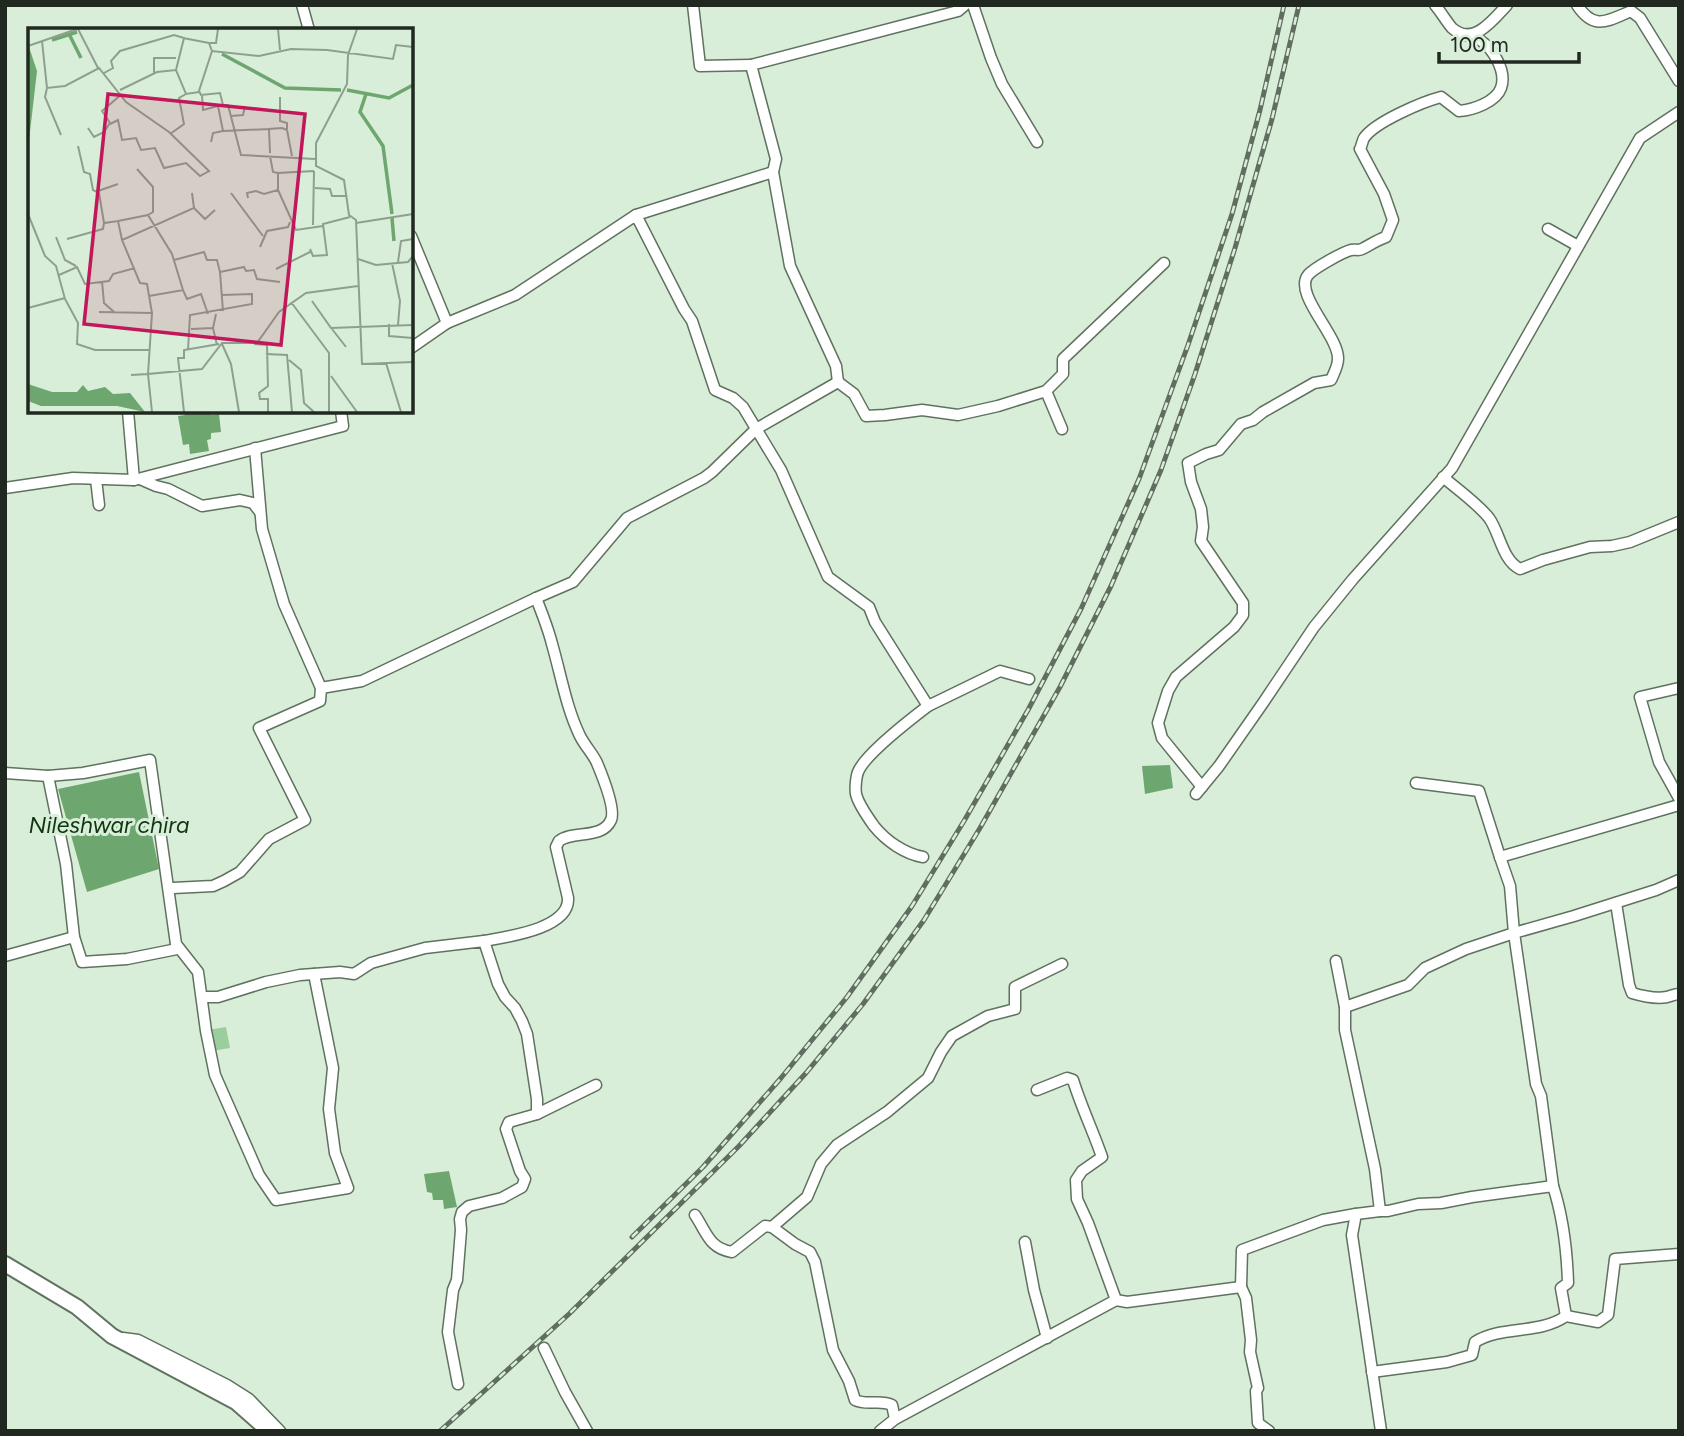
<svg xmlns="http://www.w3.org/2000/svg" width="1684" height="1436" font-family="Figtree,sans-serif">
<rect width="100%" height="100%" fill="#d9eed9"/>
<polygon fill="#9ccd9c" points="226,1027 230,1048 206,1052 202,1031"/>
<g fill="#6ea66f">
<polygon points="184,411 207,411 207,413 211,412 211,415 219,414 221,432 211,433 211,439 207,440 209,451 190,454 189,444 183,445 178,416 185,415"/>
<polygon points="1170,765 1173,788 1145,794 1142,766"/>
<polygon points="139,772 159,869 87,892 58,789"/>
<polygon points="449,1171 457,1207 444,1209 443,1200 433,1200 432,1193 427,1192 424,1174"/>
</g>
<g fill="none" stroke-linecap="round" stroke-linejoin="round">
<defs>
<g id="minor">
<polyline points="302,5 309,30"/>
<polyline points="693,5 700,66 751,65"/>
<polyline points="973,5 991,58 1002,84 1037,142"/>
<path d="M 1435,5 C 1441,12 1446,21 1452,28 C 1473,47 1493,20 1507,5"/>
<path d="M 1577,5 C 1594,31 1607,21 1631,11 L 1640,18 L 1679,81"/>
<polyline points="773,172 790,266 836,366 838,382"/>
<polyline points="636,215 773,172 776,159 751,65 958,11 965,5"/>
<polyline points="1548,229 1578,246"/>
<polyline points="411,236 447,323"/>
<polyline points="411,348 447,323 515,295 636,215 684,309 692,321 715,390 733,398 743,407 781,470 828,577 869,607 875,622 928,706 1000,671 1029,679"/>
<polyline points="1046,391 1062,429"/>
<polyline points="128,411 134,480"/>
<path d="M 1443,477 C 1457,489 1478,504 1489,518 C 1500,533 1502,560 1520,569 L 1543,560 L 1590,547 L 1612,546 L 1630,542 L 1679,522"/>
<polyline points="96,479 99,505"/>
<polyline points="140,479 156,486 168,489 202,506 240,500 253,503 260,512"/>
<polyline points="5,488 73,478 134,480 343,426 341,411"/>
<polyline points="321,688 362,681 536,598 573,582 627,518 704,478 712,472 756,429 838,382 854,394 866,416 885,415 922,410 958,415 998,406 1046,391 1063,374 1063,359 1164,263"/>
<polyline points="1679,688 1640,697 1659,762 1679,798"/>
<polyline points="5,773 48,776 83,773 150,760 176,944 198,972 206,1031 215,1075 259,1175 276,1200 348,1188 335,1153 329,1109 333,1068 314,974"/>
<polyline points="48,776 66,864 74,937"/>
<polyline points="1416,783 1479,791 1500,857 1679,805"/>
<path d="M 1202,787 L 1162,738 L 1158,723 L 1168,691 L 1176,677 L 1234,627 L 1243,615 L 1243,603 L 1201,541 L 1203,527 L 1201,509 L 1191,482 L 1188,463 L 1206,454 L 1219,450 L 1241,424 L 1253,420 L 1263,412 L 1314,383 L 1331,380 C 1334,373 1338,366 1338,359 C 1339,336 1293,294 1308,275 C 1314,268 1343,252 1351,250 C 1357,249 1357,251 1362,249 C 1370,245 1377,240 1386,237 L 1393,220 L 1384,194 L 1360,149 C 1361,148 1363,139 1364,138 C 1375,122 1422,102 1441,97 L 1459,111 C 1473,110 1496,102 1501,88 C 1507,71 1493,49 1480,40 C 1475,36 1469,36 1464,35"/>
<polyline points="1196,794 1219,766 1263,703 1314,627 1353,579 1452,468 1640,138 1679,112"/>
<path d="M 923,857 C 905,854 886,841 874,826 C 869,819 858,803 856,794 C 855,789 856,777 858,772 C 865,754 911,719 928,706"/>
<polyline points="1500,857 1510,886 1514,933 1536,1084 1541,1096 1553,1186"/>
<polyline points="169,890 173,888 213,886 224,881 240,872 269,839 305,820 259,728 320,701 321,688 284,604 262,529 255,448"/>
<path d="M 1616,903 L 1629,985 L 1632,993 C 1642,996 1656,999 1667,997 C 1671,996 1675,994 1679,994"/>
<path d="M 484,941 C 506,937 570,929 568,898 L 556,847 L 559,841 C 573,830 602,840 611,820 C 616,809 602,775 597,763 C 593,754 585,746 580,736 C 566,707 561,675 552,644 C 548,628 542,613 536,598"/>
<polyline points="5,956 74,937 82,962 127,959 177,949 176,944"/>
<polyline points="1336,961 1345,1007"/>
<polyline points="202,997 218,997 266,982 300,975 340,972 354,974 371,963 425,948 484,941 498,984 505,997 515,1008 522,1021 527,1034 537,1099 537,1114 509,1122 506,1129 520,1171 525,1179 522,1187 502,1198 469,1206 462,1212 460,1219 461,1230 457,1280 453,1290 448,1332 458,1384"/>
<path d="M 1037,1090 L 1067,1078 L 1073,1080 C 1081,1106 1093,1131 1102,1157 L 1082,1171 L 1076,1180 L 1077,1199 L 1088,1223 L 1116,1300 L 1127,1302 L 1241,1287 L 1246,1298 L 1251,1340 L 1250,1352 L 1258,1388 L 1256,1391 L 1258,1423 L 1269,1431"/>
<polyline points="537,1114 596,1085"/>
<path d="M 695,1215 C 707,1233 709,1248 732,1252 L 765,1226 L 772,1227 L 795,1244 L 810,1252 L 815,1262 L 833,1350 L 849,1381 L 855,1400 C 867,1406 880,1399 892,1405 L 895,1419"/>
<polyline points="772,1227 807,1197 821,1164 837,1145 887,1112 928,1078 941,1052 952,1036 988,1016 1015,1009 1015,987 1062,964"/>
<polyline points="1025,1242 1034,1290 1047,1338"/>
<polyline points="1241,1287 1242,1250 1323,1220 1356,1214"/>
<polyline points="1566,1316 1598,1322 1608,1315 1615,1259 1679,1254"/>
<polyline points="123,1338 138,1340 227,1385 249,1399 280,1431"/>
<polyline points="544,1348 565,1392 587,1431"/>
<path d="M 1372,1372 L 1447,1362 L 1472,1355 L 1475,1342 C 1502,1325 1539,1335 1566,1316 L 1561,1288 L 1568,1283 C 1567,1251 1563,1217 1553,1186 L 1472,1197 L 1441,1203 L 1418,1204 L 1388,1211 L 1380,1211"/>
<polyline points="880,1431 895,1419 1116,1300"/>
<polyline points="1381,1431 1352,1235 1356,1214 1380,1211 1375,1169 1345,1030 1345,1007 1408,985 1425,968 1466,949 1514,933 1574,916 1656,890 1679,880"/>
</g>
<polyline id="secondary" points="5,1264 77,1307 112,1336 236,1402 269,1431"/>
</defs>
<use href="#minor" stroke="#5f715f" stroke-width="13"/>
<use href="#secondary" stroke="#5f715f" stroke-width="18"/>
<use href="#minor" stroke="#fff" stroke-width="10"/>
<use href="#secondary" stroke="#fff" stroke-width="14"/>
<defs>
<g id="rail">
<polyline points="632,1237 703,1167 781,1078 847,997 912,906 964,821 1028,710 1081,609 1139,479 1188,345 1232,214 1260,110 1284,5"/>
<polyline points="440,1431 569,1314 739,1146 806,1073 863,1004 924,920 980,828 1060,687 1111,586 1161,470 1195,374 1235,248 1272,119 1299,5"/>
</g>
</defs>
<use href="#rail" stroke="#606d60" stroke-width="5"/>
<use href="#rail" stroke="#d9eed9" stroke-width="2.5" stroke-dasharray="8" stroke-linecap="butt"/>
</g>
<g text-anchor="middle" stroke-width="6" stroke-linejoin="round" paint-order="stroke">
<g font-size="23" font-style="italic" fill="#0d3611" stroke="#d9eed9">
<text x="109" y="833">Nileshwar chira</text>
</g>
</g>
<g transform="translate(28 28)">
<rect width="385" height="385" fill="#d9eed9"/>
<path d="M 0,16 L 9,43 L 0,121 ZM 0,356 L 24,364 L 49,364 L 55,357 L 60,363 L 77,359 L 85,366 L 102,365 L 117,384 L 89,378 L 13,378 L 0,373 Z" fill="#6ea66f"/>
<path fill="none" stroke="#6ea66f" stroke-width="3.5" d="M 42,8 L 53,30M 24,12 L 49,4M 194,26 L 257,60 L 313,62M 319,62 L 361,70 L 385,57M 338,66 L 332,84 L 355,118 L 364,186M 364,190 L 366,213"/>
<path fill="none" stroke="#8f9f8f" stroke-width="2" d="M 50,1 L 70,40M 250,1 L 252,22M 329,1 L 320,27 L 319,56 L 288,115 L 288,138 L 316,152 L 321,187 L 328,192 L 334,336 L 385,334M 155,10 L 181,15M 14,13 L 19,60 L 37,58 L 71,40 L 98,74 L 141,104 L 182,144M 0,18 L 49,1M 184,23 L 181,15 L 188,15 L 190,1M 76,45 L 85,40 L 83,33 L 92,23 L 146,7 L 156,10 L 148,42M 126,45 L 126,30 L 148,30M 19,60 L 17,69 L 33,107M 92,62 L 129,44 L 148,42 L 158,66 L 171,64M 174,67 L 175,82 L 190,78M 252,69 L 252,93 L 259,95 L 259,101M 203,88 L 215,87 L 217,78M 82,96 L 90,92 L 94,112 L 108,110 L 113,122 L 127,120 L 136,140 L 158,135 L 172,148 L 181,143M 60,100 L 66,109 L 76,104 L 82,95 L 74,83 L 94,66M 195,103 L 241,101M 142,106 L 156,96 L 151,70 L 158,66M 183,114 L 185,105 L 195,103 L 190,78 L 195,77M 50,118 L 56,144 L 62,146 L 65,162 L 71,165 L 76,195 L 90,193 L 94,212M 242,125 L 241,101 L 254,100 L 259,102 L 264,128M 242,128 L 245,144 L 250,145M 287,131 L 213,127 L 200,77 L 195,77 L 192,65 L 173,67 L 171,63 L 184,23 L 231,28 L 263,21 L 299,22 L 365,31 L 368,17 L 385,19M 109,141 L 125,159 L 125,184 L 120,187 L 144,226 L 155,262M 287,160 L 302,161 L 304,168 L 318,168M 250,162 L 268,202 L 295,198M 70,163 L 90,156M 203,165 L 235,208M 220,170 L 219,165 L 228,163 L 236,166 L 250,162 L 250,145 L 286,143M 166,180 L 177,191 L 187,182M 0,186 L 17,228 L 28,238 L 37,271 L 50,295 L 49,316 L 67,322 L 121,322M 90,193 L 120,187M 328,195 L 385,186M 285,197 L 286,143M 28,209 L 37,232 L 48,238M 39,211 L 75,201 L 76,195M 232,219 L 239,203 L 260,199 L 262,194M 282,221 L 285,228 L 299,227 L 295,196 L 322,189M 330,231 L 348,237 L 380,234 L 385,228M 146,232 L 176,224 L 179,232 L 189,232 L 192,244M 370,234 L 373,213 L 385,211M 364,235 L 372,273 L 370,297M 248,241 L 284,223M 31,247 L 49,239 L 57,256 L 81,253 L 85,246 L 107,240M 74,253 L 76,275 L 86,284M 121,268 L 155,262 L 159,271 L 173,266 L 180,286M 284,273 L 303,300 L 385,297M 263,274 L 301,325 L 301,384M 0,280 L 37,270M 195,283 L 192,244 L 216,239 L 218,243 L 226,242 L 229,251 L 252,254M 71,284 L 124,285M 188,286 L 185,300 L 189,317M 361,296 L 361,308 L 385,310M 163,301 L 185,300M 304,301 L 318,319M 194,316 L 203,336 L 211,384M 226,316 L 239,317 L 240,358 L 231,365 L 232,371 L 240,371 L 240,384M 160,322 L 162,287 L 224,276 L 224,266 L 194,267M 238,326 L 259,327 L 264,384M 261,332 L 273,342 L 276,375 L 286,384M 358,335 L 373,384M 103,347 L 120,346 L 124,285 L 119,256 L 112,255 L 94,212 L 166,180 L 164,165M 303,348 L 329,384M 124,384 L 120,346 L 174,341 L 194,315 L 229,315 L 251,284 L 278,265 L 330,258M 156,384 L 150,330 L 156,330 L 156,322 L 191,316"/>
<path fill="#c2185b" fill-opacity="0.15" stroke="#c2185b" stroke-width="3.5" d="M 80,66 L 277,86 L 253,317 L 56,296 Z"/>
<rect width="385" height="385" fill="none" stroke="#202820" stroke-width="3.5"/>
</g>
<rect width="1684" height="1436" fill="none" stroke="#202820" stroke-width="14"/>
<path d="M1439 52v10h140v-10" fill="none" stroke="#202820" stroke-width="3.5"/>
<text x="1450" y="52" font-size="21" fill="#202820" stroke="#d9eed9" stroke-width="5" paint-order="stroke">100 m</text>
</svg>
